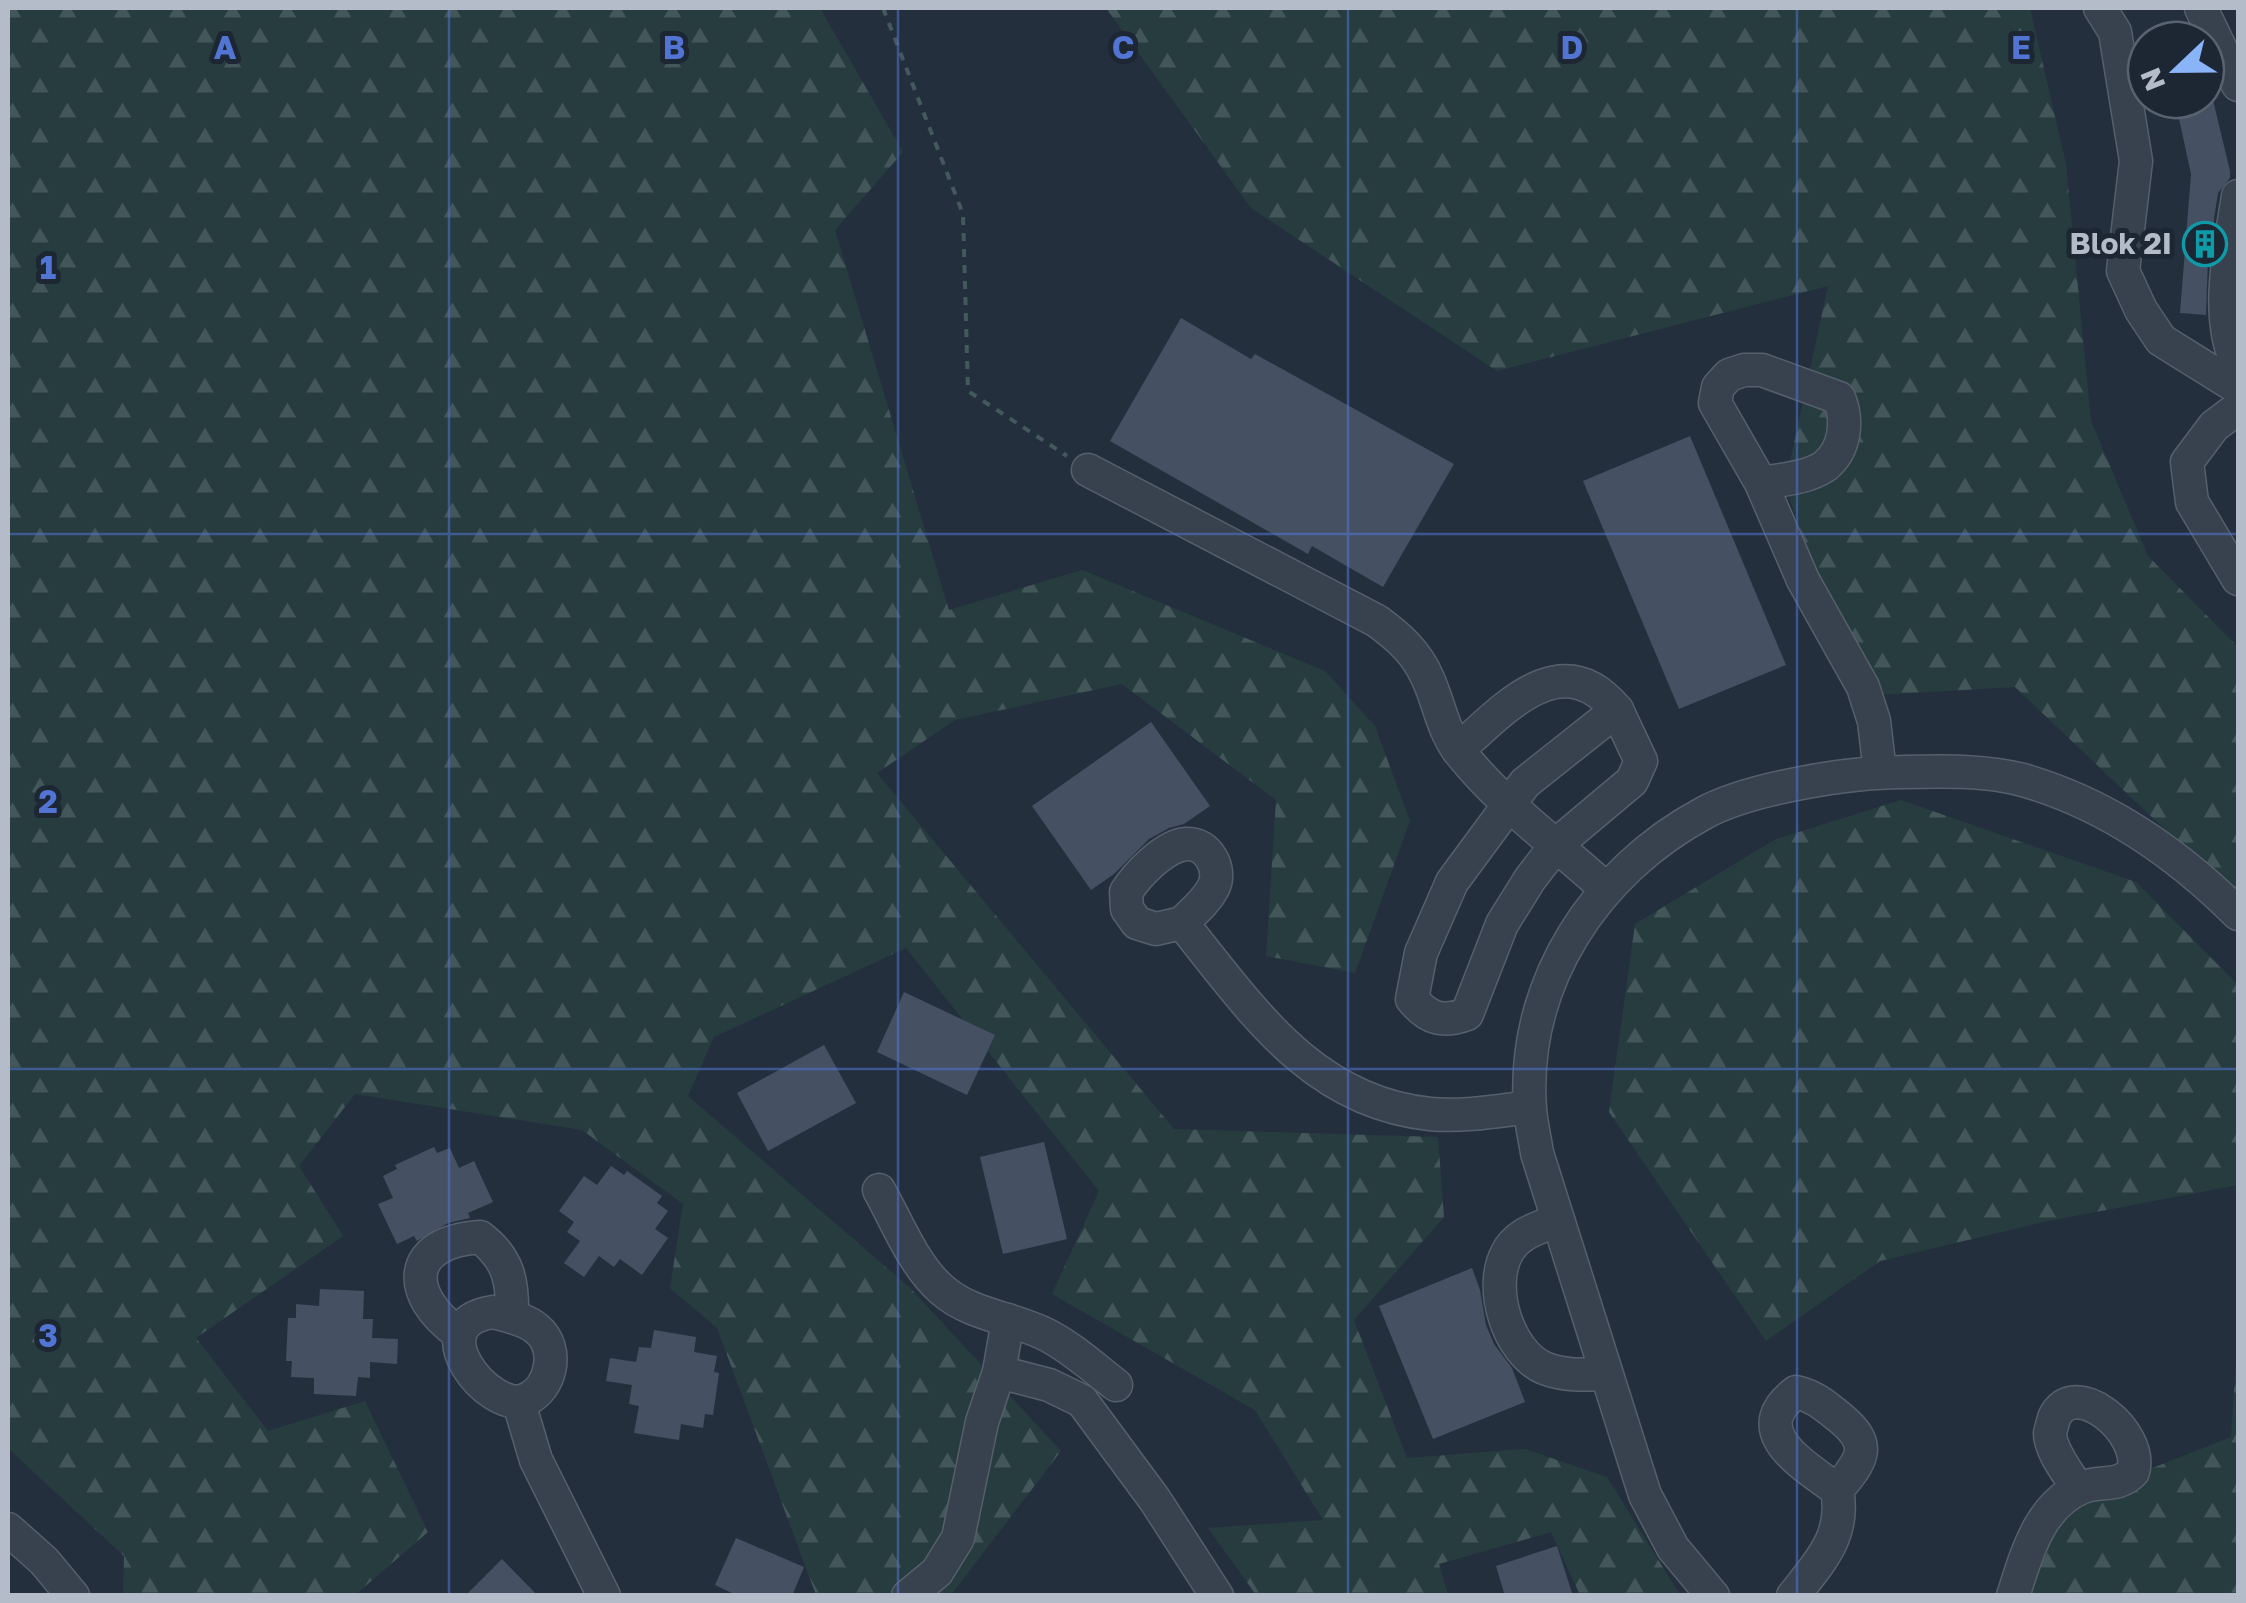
<svg xmlns="http://www.w3.org/2000/svg" width="2246" height="1603" font-family="'Golos Text',sans-serif">
<defs>
<pattern id="forest-firs" width="22" height="20" patternUnits="userSpaceOnUse" patternTransform="scale(2.5)"><rect width="22" height="20" fill="#263c3f"/><path d="M5 1l3.5 6h-7zM16 11l3.5 6h-7z" fill="#435659"/></pattern>
</defs>
<rect width="100%" height="100%" fill="#242f3e"/>
<g fill="url(#forest-firs)">
<polygon points="8,8 820,8 903,152 835,230 949,610 1082,570 1325,671 1375,726 1410,821 1355,973 1266,956 1276,800 1122,684 955,720 877,773 1174,1129 1438,1137 1444,1217 1354,1320 1407,1458 1525,1449 1607,1477 1680,1595 1580,1595 1551,1532 1439,1564 1448,1595 1256,1595 1208,1528 1323,1520 1255,1410 1052,1294 1099,1191 906,948 714,1037 688,1096 910,1288 1061,1451 951,1595 816,1595 717,1328 670,1288 683,1204 582,1130 355,1094 299,1166 343,1236 196,1338 268,1431 365,1401 428,1532 355,1595 123,1595 124,1556 8,1448"/>
<polygon points="1106,8 2030,8 2066,164 2091,421 2148,556 2238,647 2238,899 2015,687 1858,696 1785,485 1828,286 1497,371 1251,208"/>
<polygon points="1901,800 2136,882 2238,985 2238,1185 2048,1221 1880,1261 1766,1341 1609,1112 1635,924 1776,839"/>
<polygon points="2238,1330 2238,1595 2021,1596 2031,1516 2231,1437"/>
</g>
<g fill="#455162">
<polygon points="2175,100 2213,100 2230,171 2230,178 2218,193 2208,258 2206,315 2180,313 2191,174"/>
<polygon points="1181,318 1251,359 1255,354 1454,464 1383,587 1312,546 1308,554 1110,441"/>
<polygon points="1690,436 1786,665 1679,709 1583,481"/>
<polygon points="1151,722 1210,806 1184,824 1169,828 1149,839 1114,874 1091,890 1032,806"/>
<polygon points="904,992 995,1035 967,1095 877,1052"/>
<polygon points="824,1045 856,1103 768,1151 737,1093"/>
<polygon points="1044,1142 1067,1239 1003,1254 980,1157"/>
<polygon points="434,1147 437,1153 450,1148 459,1168 474,1161 493,1202 468,1213 470,1218 448,1223 417,1241 414,1236 397,1244 378,1204 393,1198 383,1176 397,1169 395,1165"/>
<polygon points="611,1166 624,1175 627,1171 662,1196 657,1203 668,1211 655,1229 668,1238 642,1275 620,1259 614,1267 599,1256 584,1277 564,1263 580,1241 567,1232 574,1222 559,1211 584,1176 597,1185"/>
<polygon points="1472,1268 1480,1290 1486,1325 1494,1344 1512,1368 1525,1402 1433,1439 1379,1306"/>
<polygon points="320,1289 364,1291 363,1319 373,1319 372,1338 398,1339 397,1364 370,1362 370,1378 358,1377 356,1396 314,1394 314,1378 291,1377 292,1361 286,1361 288,1318 296,1318 296,1304 319,1306"/>
<polygon points="654,1330 696,1337 694,1352 717,1356 714,1372 719,1373 713,1415 705,1414 703,1428 681,1424 679,1440 634,1433 639,1406 629,1404 632,1385 606,1381 610,1358 636,1362 639,1347 651,1348"/>
<polygon points="736,1538 804,1567 792,1596 738,1596 715,1585"/>
<polygon points="1557,1546 1573,1596 1505,1596 1496,1566"/>
<polygon points="502,1559 538,1596 465,1596"/>
</g>
<g fill="none" stroke-linecap="round" stroke-linejoin="round">
<defs>
<g id="minor">
<polyline points="2100,8 2115,32 2136,161 2123,271 2141,310 2161,340 2238,388"/>
<polyline points="2201,8 2238,85"/>
<path d="M 2238,196 C 2230,249 2214,316 2238,366"/>
<polyline points="2238,408 2214,426 2187,462 2192,502 2238,579"/>
<path d="M 1088,470 L 1377,621 C 1399,637 1417,653 1428,679 C 1439,703 1442,728 1458,750 C 1499,803 1557,844 1606,889"/>
<path d="M 1761,483 C 1780,480 1808,478 1825,466 C 1846,449 1848,420 1839,398 L 1762,370 L 1744,370 L 1729,375 L 1718,387 L 1715,403 L 1761,483 L 1803,580 L 1863,687 L 1874,721 L 1880,772"/>
<path d="M 1617,710 L 1641,761 L 1632,781 L 1557,844 L 1530,879 L 1502,924 L 1467,1014 C 1443,1023 1428,1019 1412,999 L 1421,953 L 1452,882 L 1525,783 Z"/>
<path d="M 1458,750 C 1504,709 1561,643 1617,710"/>
<path d="M 1182,923 C 1193,912 1206,902 1213,888 C 1223,870 1208,842 1186,844 C 1164,846 1137,875 1126,892 L 1127,909 L 1137,923 L 1156,929 L 1182,923 C 1251,1008 1311,1102 1430,1114 C 1463,1117 1497,1111 1529,1107"/>
<path d="M 879,1190 C 897,1222 913,1264 941,1289 C 971,1316 1012,1317 1047,1335 C 1072,1348 1094,1368 1116,1385"/>
<path d="M 1558,1220 C 1539,1228 1517,1233 1507,1253 C 1488,1288 1508,1352 1544,1368 C 1564,1376 1584,1375 1605,1374"/>
<path d="M 493,1312 C 507,1316 526,1319 537,1329 C 560,1348 552,1389 525,1400 C 490,1414 416,1324 493,1312 Z"/>
<path d="M 458,1333 C 404,1294 406,1242 480,1237 C 509,1259 513,1282 512,1317"/>
<polyline points="999,1372 1049,1385 1082,1401 1155,1500 1217,1596"/>
<polyline points="519,1403 536,1460 604,1596"/>
<polyline points="8,1529 44,1561 73,1596"/>
<polyline points="908,1596 937,1572 958,1538 982,1422 999,1372 1008,1320"/>
<path d="M 1713,1596 L 1673,1548 L 1645,1495 L 1537,1153 C 1535,1139 1531,1123 1530,1109 C 1521,983 1596,871 1704,813 C 1750,788 1850,772 1903,772 C 1942,771 1985,770 2023,780 C 2107,804 2177,853 2238,914"/>
<path d="M 1793,1596 C 1820,1562 1846,1535 1837,1490 C 1806,1466 1743,1432 1796,1392 C 1814,1396 1824,1405 1838,1416 C 1874,1445 1863,1459 1837,1490"/>
<path d="M 2013,1596 C 2026,1556 2039,1504 2083,1487 C 2102,1480 2117,1488 2133,1472 C 2145,1432 2073,1374 2054,1418 C 2054,1419 2050,1432 2050,1433 C 2050,1451 2069,1474 2078,1489"/>
</g>
</defs>
<use href="#minor" stroke="#565f6c" stroke-width="35"/>
<polyline stroke="#44595c" stroke-width="4" stroke-dasharray="8 8" stroke-linecap="butt" points="883,8 963,214 968,391 1067,456"/>
<use href="#minor" stroke="#38414e" stroke-width="32"/>
</g>
<path fill="none" stroke="#5274d3" stroke-width="2.5" stroke-opacity="0.55" d="M 449,8 L 449,1596M 898,8 L 898,1596M 1348,8 L 1348,1596M 1797,8 L 1797,1596M 8,534 L 2238,534M 8,1069 L 2238,1069"/>
<defs>
<symbol id="building-ring" viewBox="-11 -11 22 22"><circle r="9.5" fill="#1d2633" stroke="#0f9aa8" stroke-width="1.5"/><path d="M-4-6H4V6H1V3H-1V6H-4ZM-2.5-4.3h1.7v1.8h-1.7ZM.8-4.3h1.7v1.8H.8ZM-2.5-1h1.7V.8h-1.7ZM.8-1h1.7V.8H.8Z" fill="#0f9aa8"/></symbol>
</defs>
<g fill-rule="evenodd">
<use href="#building-ring" x="2180" y="219" width="50" height="50"/>
</g>
<g text-anchor="middle" stroke-width="10" stroke-linejoin="round" paint-order="stroke">
<g font-size="30" font-weight="bold" fill="#b4bcc9" stroke="#1d2633" text-anchor="end">
<text x="2172" y="254">Blok 2I</text>
</g>
</g>
<g font-size="32" text-anchor="middle" font-weight="bold" fill="#5274d3" stroke="#1d2633" stroke-width="10" stroke-linejoin="round" paint-order="stroke">
<text x="225" y="59">A</text>
<text x="674" y="59">B</text>
<text x="1123" y="59">C</text>
<text x="1572" y="59">D</text>
<text x="2021" y="59">E</text>
<text x="48" y="279">1</text>
<text x="48" y="813">2</text>
<text x="48" y="1347">3</text>
</g>
<rect width="2246" height="1603" fill="none" stroke="#b4bcc9" stroke-width="20"/>
<g transform="translate(2176 70) rotate(248)"><circle r="48" fill="#1d2633" stroke="#59626f" stroke-width="2.5"/>
<path d="M0-8L18 38L0 25L-18 38Z" fill="#8ab4f8"/>
<text y="-15" font-size="28" font-weight="bold" text-anchor="middle" fill="#b4bcc9">N</text>
</g>
</svg>
